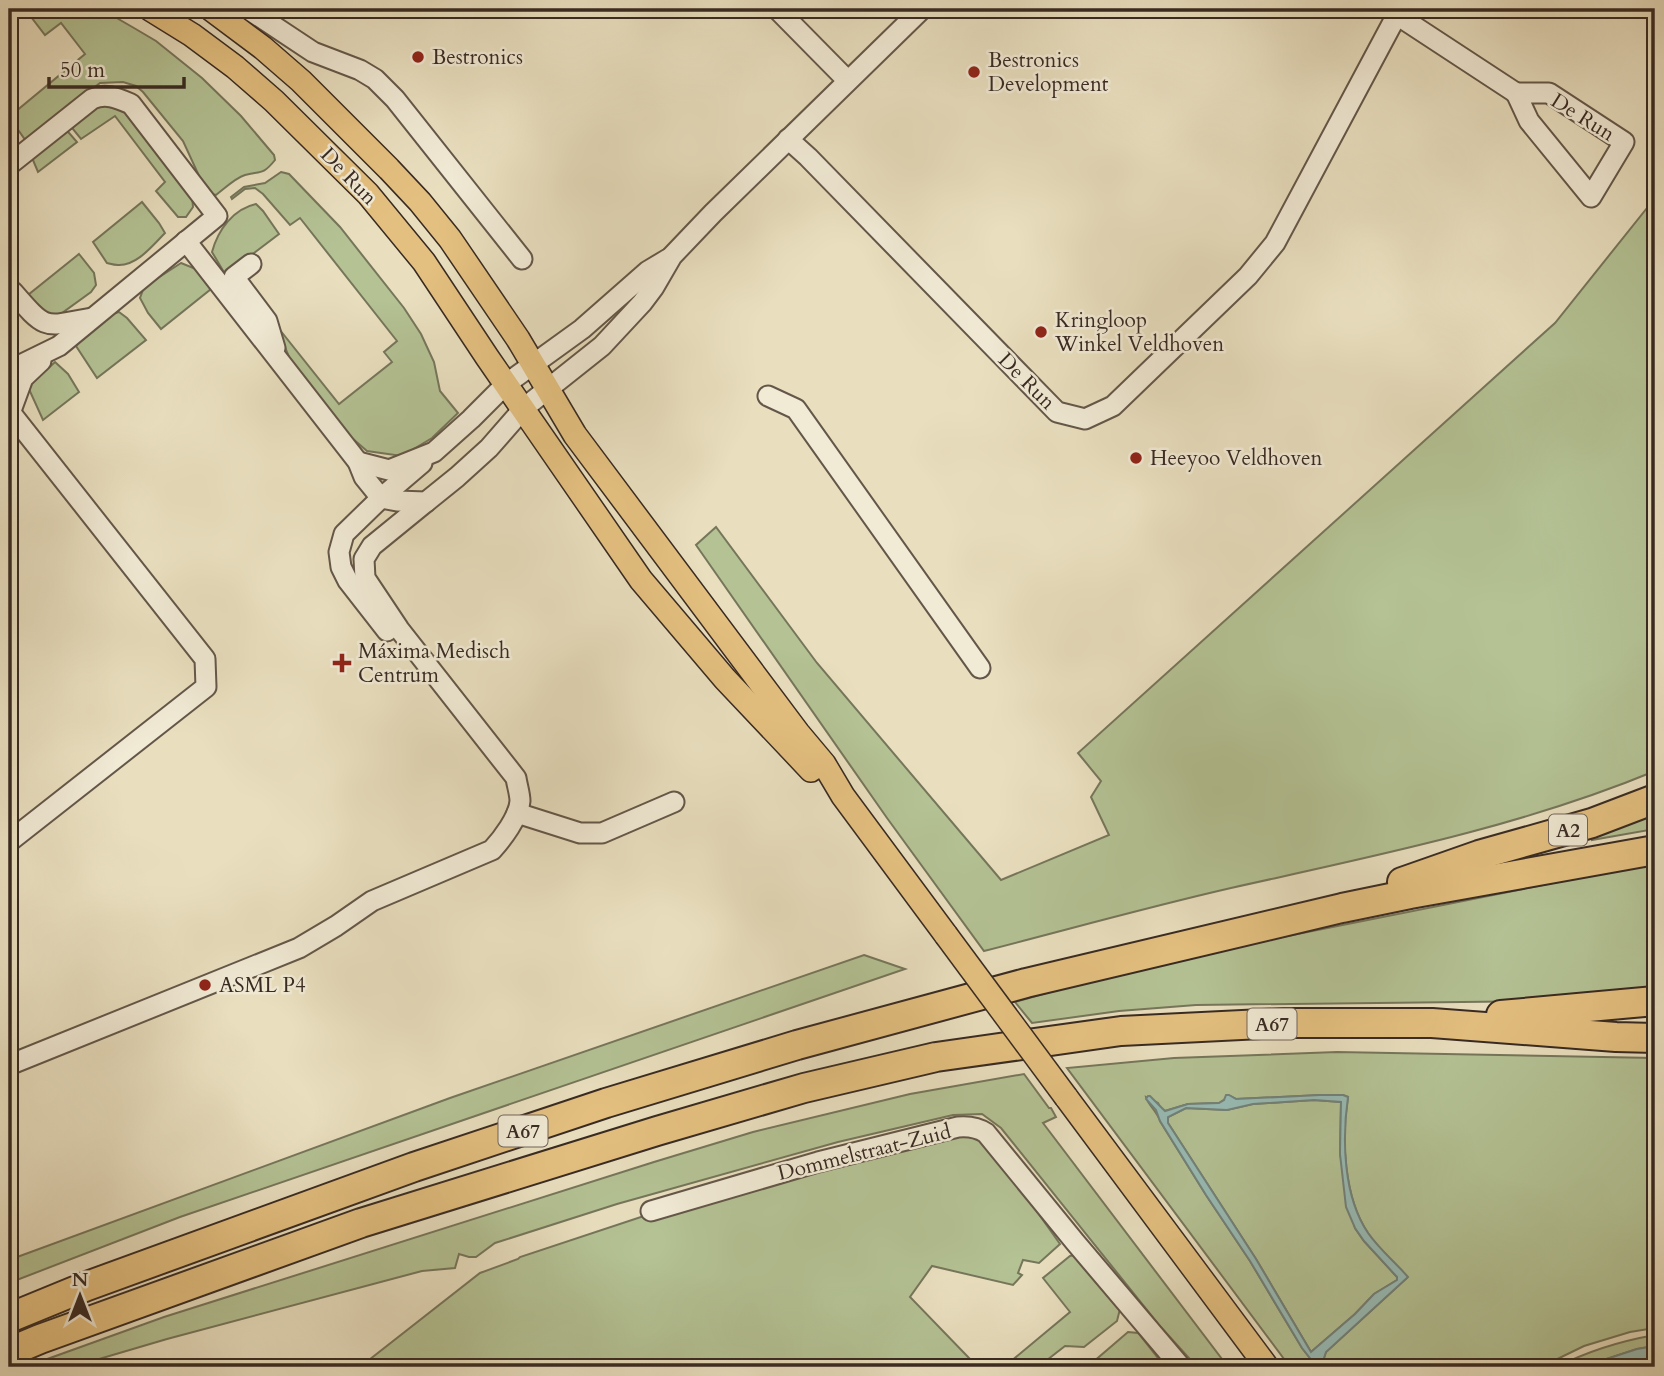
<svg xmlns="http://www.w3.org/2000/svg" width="1664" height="1376" font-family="Cardo,serif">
<rect width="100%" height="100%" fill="#e9dfbf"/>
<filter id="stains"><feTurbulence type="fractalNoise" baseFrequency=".00286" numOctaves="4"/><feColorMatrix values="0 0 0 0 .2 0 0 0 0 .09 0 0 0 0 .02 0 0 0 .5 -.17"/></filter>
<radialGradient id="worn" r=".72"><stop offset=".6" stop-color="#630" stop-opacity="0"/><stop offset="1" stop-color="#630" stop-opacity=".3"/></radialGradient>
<g fill="#b4c294" stroke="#76765b" stroke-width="2">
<path d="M 25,9 L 101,9 L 134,28 L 156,41 L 202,78 L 241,116 L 274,155 L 275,160 C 263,175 261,171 245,175 C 235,178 224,189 216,195 L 212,194 L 200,178 L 183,141 L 143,92 L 136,86 L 123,82 L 100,83 L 26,141 L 9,117 L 85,54 L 61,23 L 45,35 Z"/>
<polygon points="95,103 125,108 192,196 193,207 186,217 178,217 156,191 165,182 115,116 81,139 68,123"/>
<polygon points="63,126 77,142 38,172 30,153"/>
<polygon points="281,172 289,174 340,227 404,308 421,334 434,362 440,391 458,413 432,438 402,456 367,451 345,432 289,357 276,325 339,404 392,362 384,352 397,341 300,218 290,225 263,194 255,188 245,189 232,199 231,197 244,187 265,183"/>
<path d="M 1655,198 L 1655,771 C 1520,827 1374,856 1231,888 C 1148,907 1066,930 984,951 L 887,818 L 696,545 L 716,527 L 817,663 L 1001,880 L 1109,835 L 1091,797 L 1101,781 L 1078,753 L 1555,323 Z"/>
<path d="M 142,202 L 159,223 L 165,233 C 153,245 137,266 118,265 C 114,265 111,264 107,263 L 93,242 Z"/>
<path d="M 256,204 L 263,211 L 279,234 L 233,269 L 225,274 L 212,252 C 218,230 233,209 256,204 Z"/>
<polygon points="79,254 94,273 96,285 91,292 55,318 42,313 28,295"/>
<polygon points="181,263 196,269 211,289 161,329 148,313 140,298 144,287"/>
<path d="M 119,312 L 127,318 L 146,340 L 97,378 L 76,346 C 85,332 102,316 119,312 Z"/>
<polygon points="55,362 68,374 79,392 43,420 28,387"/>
<polygon points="1655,813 1655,829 1592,840 1592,837"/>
<polygon points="1655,864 1655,992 1540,1001 1196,1005 1119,1011 1032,1023 1015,1002 1110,975 1233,947 1568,880"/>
<polygon points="864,955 905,969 180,1217 9,1283 9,1260 450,1098"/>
<path d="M 1337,1052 L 1655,1058 L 1655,1328 L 1630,1332 L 1584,1346 L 1541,1367 L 1324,1367 L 1323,1361 L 1326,1352 L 1407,1278 C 1395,1263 1379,1249 1368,1233 C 1344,1198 1341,1138 1348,1097 L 1343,1095 L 1321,1095 L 1236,1099 L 1230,1096 L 1219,1103 L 1188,1104 L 1165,1111 L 1161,1109 L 1158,1103 L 1146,1097 C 1148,1105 1157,1111 1160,1121 L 1206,1195 L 1250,1261 L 1302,1348 L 1317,1367 L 1290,1367 L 1067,1068 L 1174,1058 Z"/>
<polygon points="1024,1074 1049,1108 1051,1108 1056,1117 1043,1123 1228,1367 1197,1367 1159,1325 1001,1128 982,1114 953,1115 838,1142 617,1204 495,1243 476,1257 469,1257 459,1254 455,1268 422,1271 167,1339 72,1367 25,1367 164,1317 654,1162 753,1132 910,1094"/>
<polygon points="1314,1100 1341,1102 1340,1154 1355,1228 1364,1241 1397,1277 1397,1280 1374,1294 1355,1314 1311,1352 1256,1259 1168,1123 1168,1117 1186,1108 1227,1110 1253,1104"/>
<polygon points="959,1132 978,1137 1006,1168 1060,1244 1039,1263 1023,1260 1018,1273 1022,1275 1013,1285 932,1266 910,1297 970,1359 962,1367 360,1367 480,1273 518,1259 520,1257 653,1213"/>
<polygon points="1079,1254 1120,1309 1117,1321 1084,1347 1065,1346 1038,1367 1004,1367 1070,1312 1043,1278 1070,1256"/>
<polygon points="1128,1332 1138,1333 1139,1334 1165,1367 1090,1367 1092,1363"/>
<path d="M 1655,1335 L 1655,1346 L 1637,1349 L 1582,1367 L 1557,1367 C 1588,1351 1621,1341 1655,1335 Z"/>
</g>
<g fill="#98bcb6" stroke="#72827b" stroke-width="2" fill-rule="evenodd">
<path d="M 1226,1095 L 1229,1095 L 1236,1099 L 1320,1095 L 1343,1095 L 1348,1097 C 1342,1139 1343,1196 1368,1233 C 1379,1249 1395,1262 1408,1277 L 1326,1352 L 1323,1361 L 1324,1367 L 1317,1367 L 1302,1348 L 1250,1261 L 1206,1195 L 1160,1121 L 1156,1110 L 1146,1099 L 1148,1096 L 1150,1096 L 1165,1111 L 1188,1104 L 1219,1103 L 1224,1100 ZM 1314,1100 L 1341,1102 L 1340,1154 L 1346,1207 L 1355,1228 L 1364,1241 L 1397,1277 L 1397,1280 L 1374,1294 L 1355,1314 L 1311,1352 L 1256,1259 L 1168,1123 L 1168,1117 L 1186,1108 L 1227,1110 L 1253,1104 Z"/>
<polygon points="1655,1346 1655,1367 1582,1367 1637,1349"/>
</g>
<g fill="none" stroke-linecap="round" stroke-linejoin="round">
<defs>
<g id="minor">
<polyline points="248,9 313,52 360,70 375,79 395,99 522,259"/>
<polyline points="777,9 847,80"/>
<polyline points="1397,15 1516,93"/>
<polygon points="1516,93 1549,93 1624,142 1591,197 1529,121"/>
<polyline points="788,139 808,157 1057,412 1085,419 1113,406 1248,276 1275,243 1400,9"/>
<path d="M 9,165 L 92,99 C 106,93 117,98 131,104 L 217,216 L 59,346 L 14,368 L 9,368"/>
<polyline points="186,241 358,462 364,477 381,498 397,501 426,502 457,477 489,448 524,408 602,346 642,303 654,287 672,256 713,213 922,9"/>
<polyline points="251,264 234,277 267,321 275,348"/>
<path d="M 13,292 C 47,331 43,327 92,318"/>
<polyline points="768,396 796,409 980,668"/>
<polyline points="9,416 23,378 41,361"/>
<polyline points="358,462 389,470 434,452 471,419 506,384 582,329 648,271 668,259"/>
<polyline points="387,631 348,581 341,567 339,552 344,534 381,498 422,463"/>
<polyline points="517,813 580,833 602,833 674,802"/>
<polyline points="10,841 206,687 205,659 10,412"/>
<path d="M 9,1065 L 299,948 L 336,926 L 372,901 L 492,850 C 502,839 519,817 520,801 C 520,794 517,785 516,778 L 399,629 L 365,578 L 364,559 L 372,546 L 426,502"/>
<path d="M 651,1211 L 818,1162 L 958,1127 C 969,1126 977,1127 986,1133 L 1075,1242 L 1181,1367"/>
</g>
<g id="major">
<polyline points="150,9 192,35 235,67 274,101 368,194 424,262 487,357 641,580 725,679 811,770"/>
<polyline points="211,9 263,48 301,81 389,169 420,202 450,239 518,339 575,435 798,733 824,764 843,796 946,935"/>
<polyline points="1066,1097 1267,1367"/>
</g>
<g id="highway">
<polyline points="1402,882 1479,855 1592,823 1655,799"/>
<polyline points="1501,1015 1655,1001"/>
<polyline points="9,1318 87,1286 414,1167 606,1103 797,1045 1026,983 1342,908 1410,894 1655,850"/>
<polyline points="9,1352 40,1339 361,1223 657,1131 804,1088 936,1057 1121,1031 1284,1023 1432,1023 1616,1037 1655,1038"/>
</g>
</defs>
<use href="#minor" stroke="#645749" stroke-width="23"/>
<use href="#major" stroke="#382a22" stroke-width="26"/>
<use href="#highway" stroke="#382a22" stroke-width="32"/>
<use href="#minor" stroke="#f1ead5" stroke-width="19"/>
<use href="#major" stroke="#e4c080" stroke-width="23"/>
<use href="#highway" stroke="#e4c080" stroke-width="28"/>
<defs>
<polyline id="major-bridge" points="946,935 1066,1097"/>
</defs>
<use href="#major-bridge" stroke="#382a22" stroke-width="26" stroke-linecap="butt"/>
<use href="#major-bridge" stroke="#e4c080" stroke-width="23"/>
</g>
<g fill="#8f2418" stroke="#f1ead5" stroke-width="2.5">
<circle cx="418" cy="57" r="7"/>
<circle cx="974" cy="72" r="7"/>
<circle cx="1041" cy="332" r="7"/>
<circle cx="1136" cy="458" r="7"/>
<path d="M338.5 652.5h7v7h7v7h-7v7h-7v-7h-7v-7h7z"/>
<circle cx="205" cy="985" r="7"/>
</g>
<g text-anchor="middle" stroke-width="5" stroke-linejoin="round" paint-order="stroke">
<g fill="#f1ead5" stroke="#706458" stroke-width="2">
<rect x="1549" y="814.5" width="38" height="31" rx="5"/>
<rect x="1247.5" y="1008.5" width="49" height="31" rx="5"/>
<rect x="498.5" y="1115.5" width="49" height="31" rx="5"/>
</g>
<g font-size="19" font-weight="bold" fill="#382a22">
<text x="1568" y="837">A2</text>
<text x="1272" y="1031">A67</text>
<text x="523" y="1138">A67</text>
</g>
<g font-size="21" fill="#382a22" stroke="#f1ead5" text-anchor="start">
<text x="432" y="64">Bestronics</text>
<text x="988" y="67">Bestronics<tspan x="988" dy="24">Development</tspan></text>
<text x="1055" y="327">Kringloop<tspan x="1055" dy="24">Winkel Veldhoven</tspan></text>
<text x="1150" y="465">Heeyoo Veldhoven</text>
<text x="358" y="658">Máxima Medisch<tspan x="358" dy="24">Centrum</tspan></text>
<text x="219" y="992">ASML P4</text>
</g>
<g font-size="21" fill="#382a22" stroke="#f1ead5">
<text transform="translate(1583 117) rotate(32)" y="7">De Run</text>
<text transform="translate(349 176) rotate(46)" y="7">De Run</text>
<text transform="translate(1027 381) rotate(45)" y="7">De Run</text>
<text transform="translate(864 1152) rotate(-14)" y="7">Dommelstraat-Zuid</text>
</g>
</g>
<rect width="1664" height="1376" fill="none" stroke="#e9dfbf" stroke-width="35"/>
<rect x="10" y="10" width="1643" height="1355" fill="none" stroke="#382a22" stroke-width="3.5"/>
<rect x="18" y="18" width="1629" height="1341" fill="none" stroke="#382a22" stroke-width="2"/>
<g transform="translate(80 1296)" stroke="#f1ead5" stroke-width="5" paint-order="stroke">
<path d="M0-5L12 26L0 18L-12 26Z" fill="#382a22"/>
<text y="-10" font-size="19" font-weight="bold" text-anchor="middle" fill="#382a22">N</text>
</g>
<path d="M49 77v10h135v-10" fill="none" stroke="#382a22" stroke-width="3.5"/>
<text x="60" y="77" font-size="21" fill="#382a22" stroke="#f1ead5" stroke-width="5" paint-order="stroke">50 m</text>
<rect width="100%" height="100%" filter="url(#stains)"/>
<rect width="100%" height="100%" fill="url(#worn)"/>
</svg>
